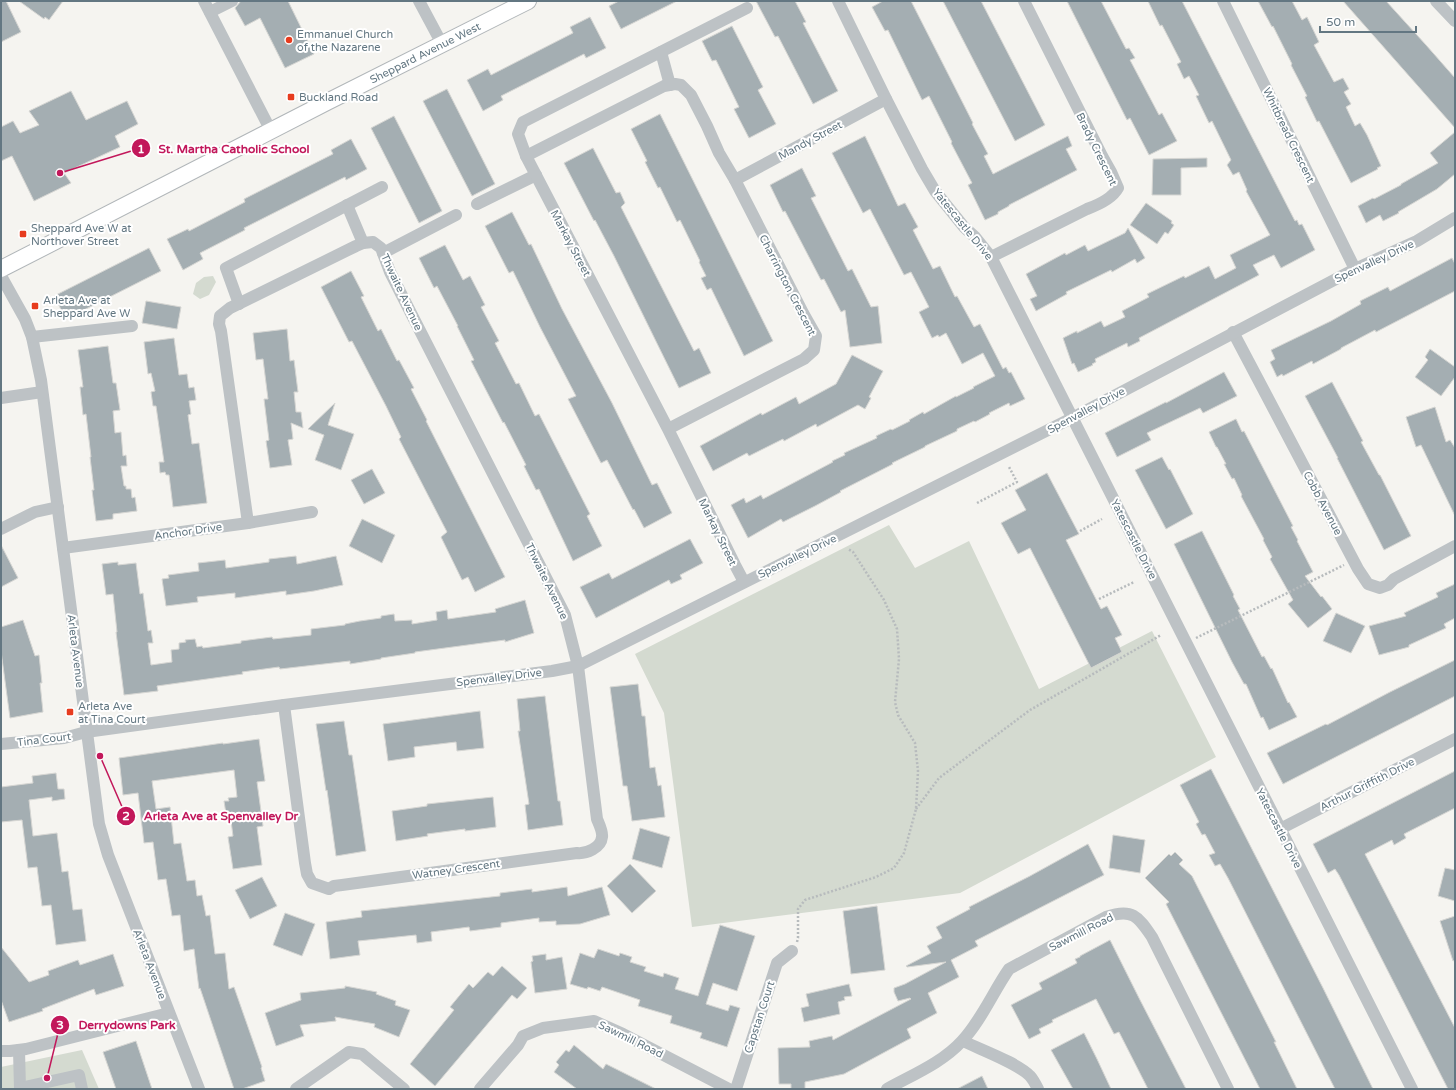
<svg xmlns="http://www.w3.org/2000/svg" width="1456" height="1090" font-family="'Varela Round',sans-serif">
<rect width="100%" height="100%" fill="#f5f4f0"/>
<g fill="#d4dad0">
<polygon points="213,276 216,282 209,295 200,299 193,294 196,283 204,277"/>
<polygon points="889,525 915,568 969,541 1039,689 1152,631 1216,757 960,893 692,927 664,713 635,654"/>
<polygon points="82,1050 99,1089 1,1089 1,1067"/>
</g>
<g fill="#a4aeb2" stroke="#d6d6d3">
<polygon points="1,1 6,1 21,32 1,42"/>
<polygon points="19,1 63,1 49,20 45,17 44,19"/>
<polygon points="241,1 288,1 314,54 285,68 260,18 245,26 235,8"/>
<polygon points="619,1 677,1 621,29 609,6"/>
<polygon points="756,1 795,1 806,22 803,23 838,91 813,104 778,36 775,37"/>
<polygon points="883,1 911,1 973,123 972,124 988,154 984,156 993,174 1068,136 1072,146 1066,149 1077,170 1009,205 1009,206 998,212 998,214 985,220 968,185 972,183 951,143 952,142 929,96 922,100 888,30 885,31 872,7"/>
<polygon points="943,1 981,1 1045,125 1015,141"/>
<polygon points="1067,1 1101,1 1126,49 1129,48 1135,58 1130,60 1159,115 1162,113 1177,141 1149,155 1130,118 1127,120"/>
<polygon points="1148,1 1182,1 1295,221 1297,220 1299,225 1302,224 1315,250 1281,268 1274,255 1253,265 1259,275 1139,338 1140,341 1128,347 1127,343 1095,359 1096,362 1092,364 1093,365 1078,372 1074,363 1072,364 1063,338 1077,331 1077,333 1101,321 1104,327 1125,317 1122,311 1149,297 1147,294 1184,276 1185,278 1209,266 1215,279 1236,268 1230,255 1270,235 1246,191 1247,190 1239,172 1233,175 1227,165 1231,160 1212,121 1209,123 1196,96 1199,95 1189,76 1184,79 1177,64 1181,62 1162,25 1160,26"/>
<polygon points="1258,1 1292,1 1302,20 1307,17 1319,42 1314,45 1334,82 1343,78 1349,89 1344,92 1351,104 1346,107 1355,126 1360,123 1367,135 1381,166 1377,168 1378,169 1351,183 1319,121 1317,122 1305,97 1307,96 1291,65 1292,64 1273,26 1272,27"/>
<polygon points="1343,1 1386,1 1426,45 1455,78 1455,128"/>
<polygon points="590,17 606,48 586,58 584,54 501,96 503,100 483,111 467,80 488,69 491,75 573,33 570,27"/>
<polygon points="732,26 763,87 758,90 776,124 749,138 734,109 739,107 716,60 712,61 702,41"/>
<polygon points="447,89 495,184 472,196 423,101"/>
<polygon points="71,91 86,120 127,101 138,124 115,136 120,147 64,173 71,183 34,201 12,156 1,161 1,127 13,121 20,133 39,125 29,111"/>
<polygon points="660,114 773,341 744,356 711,288 707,290 701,278 706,276 699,262 700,261 680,220 677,222 660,187 658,188 645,162 647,161 631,129"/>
<polygon points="394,116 442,211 419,223 371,128"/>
<polygon points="1455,132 1455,174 1437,189 1398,212 1399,213 1383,221 1380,215 1366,223 1358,206 1373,198 1374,199 1401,185 1401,184 1438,163 1430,153"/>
<polygon points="865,136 898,206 905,203 918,227 913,230 933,269 940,266 955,297 957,296 974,327 980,324 1003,369 1006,367 1009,373 1011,372 1025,399 1010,406 1009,403 989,413 990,414 975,422 974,421 957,429 957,431 925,446 925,447 892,463 893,464 840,491 841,492 815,506 783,522 781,519 748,538 731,505 744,498 746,503 761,495 763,499 833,462 832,461 845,455 844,453 877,438 876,436 891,429 892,430 910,421 909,420 923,412 924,414 956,396 956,397 974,388 973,387 995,376 983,353 962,364 946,333 939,337 938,335 932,338 919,312 929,307 911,272 904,275 870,209 863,213 832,153"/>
<polygon points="351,139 367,169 346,180 345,177 244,228 245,230 200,253 203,259 183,270 167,239 188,229 189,231 245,202 244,199 333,154 331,150"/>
<polygon points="593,148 616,193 620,192 625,203 621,207 694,351 699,348 711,373 679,388 614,256 595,220 594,221 564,163"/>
<polygon points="1207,158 1207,167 1181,168 1181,195 1152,195 1153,159"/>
<polygon points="802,168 816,196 811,198 848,271 852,269 871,307 878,306 882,343 850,347 845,310 841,312 824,279 821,280 785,211 783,212 770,185"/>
<polygon points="1146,203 1172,221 1171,223 1174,225 1168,234 1165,232 1157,244 1130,225"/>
<polygon points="512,212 529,245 531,244 562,309 612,403 652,485 657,483 672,513 644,528 634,509 633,510 607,460 601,463 568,399 576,396 540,327 513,271 509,273 485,226"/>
<polygon points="1128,228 1145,258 1137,263 1135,259 1112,272 1111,270 1066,292 1067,294 1036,311 1030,299 1037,296 1026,274 1065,253 1066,255 1085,245 1088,251 1125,233"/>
<polygon points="445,245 463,280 470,276 485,305 481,307 499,341 495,343 516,384 519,383 535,416 539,414 590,514 587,516 602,546 573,561 539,489 536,490 524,466 526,465 504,422 503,423 471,361 474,360 457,326 458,326 437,286 434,288 419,258"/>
<polygon points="149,248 161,271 66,319 54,296"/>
<polygon points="1452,258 1455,264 1455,291 1376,332 1375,330 1341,348 1341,349 1313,364 1312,361 1283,376 1282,374 1277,377 1270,362 1275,359 1271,350 1331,321 1361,304 1360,301 1388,287 1390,291"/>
<polygon points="351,271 364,296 361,297 378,331 381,329 397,361 399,360 414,388 411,389 427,420 426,421 505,577 475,592 468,577 462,580 441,537 447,532 399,439 401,437 386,406 352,341 349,342 321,287"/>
<polygon points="146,301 181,307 177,329 142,323"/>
<polygon points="287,329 290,361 294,360 298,392 294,392 296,412 301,412 303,428 291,423 293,439 288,440 292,465 270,468 266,441 269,440 264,399 268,399 263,359 256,360 253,333"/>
<polygon points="174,338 179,375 187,374 189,388 194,387 196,400 189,401 191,414 188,415 192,444 199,443 207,503 173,507 169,475 166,475 165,472 160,473 159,462 164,462 156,406 153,406 151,392 155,391 151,373 148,374 144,342"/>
<polygon points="108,346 113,383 116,383 120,410 113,411 115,433 121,432 123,456 126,455 127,466 121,466 124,486 126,486 126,489 131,489 132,498 135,497 137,511 113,514 113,519 96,521 92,490 94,490 90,457 91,457 86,414 83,415 80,387 83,387 78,350"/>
<polygon points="1430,349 1455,367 1455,377 1441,396 1415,377 1428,360 1425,357"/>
<polygon points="852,355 883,371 869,397 871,398 865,409 858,405 817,427 816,424 784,441 783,439 749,456 747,453 713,471 700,446 761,413 762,415 796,397 799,404 836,384"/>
<polygon points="1224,372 1237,396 1203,413 1200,408 1147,433 1151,440 1117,457 1105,433 1166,402 1166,403"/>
<polygon points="1332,382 1363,441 1361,442 1379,475 1380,475 1411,536 1384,550 1337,458 1338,458 1305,396"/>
<polygon points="335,403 328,425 354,434 341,470 315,460 324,435 308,429"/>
<polygon points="1435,407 1446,442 1450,440 1455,448 1455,516 1421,445 1416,447 1406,417"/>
<polygon points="1236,419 1242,432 1244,431 1293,526 1291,527 1298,540 1297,541 1313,572 1305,576 1321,597 1322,596 1332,609 1308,628 1288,604 1293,600 1270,559 1272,557 1263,540 1264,539 1241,496 1242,495 1234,478 1232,479 1224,464 1226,464 1217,447 1216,447 1209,432"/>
<polygon points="1162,457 1169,470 1170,469 1193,514 1166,529 1135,470"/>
<polygon points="372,469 385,493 364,504 351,480"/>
<polygon points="1047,473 1079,534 1066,540 1101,609 1107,606 1122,635 1115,638 1122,652 1091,668 1030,548 1018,554 1001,523 1026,510 1015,490"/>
<polygon points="362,519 395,535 382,563 349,546"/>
<polygon points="1202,531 1234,595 1233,596 1240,609 1238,610 1262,657 1264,656 1271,669 1272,668 1288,703 1289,702 1297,717 1269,730 1263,717 1261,718 1246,684 1244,684 1232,662 1174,544"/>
<polygon points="690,539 703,563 680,575 682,579 671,584 669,580 596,618 580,587 609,573 612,579"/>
<polygon points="1,545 18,578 1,587"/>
<polygon points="296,556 297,564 336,556 343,585 314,591 286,595 286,591 235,598 235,593 197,597 198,602 166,606 162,579 169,578 168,575 199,571 198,563 225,560 226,568 269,562 269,559"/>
<polygon points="118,562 118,565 136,563 140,594 143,593 148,631 151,630 153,643 148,643 151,665 172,662 171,650 179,649 179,643 186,642 185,640 195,639 197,647 202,646 203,648 241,643 241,641 272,637 273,639 311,635 311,629 345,625 345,624 360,621 381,618 381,616 394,614 395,621 412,620 412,624 437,620 436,612 447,610 448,619 496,612 495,609 525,600 534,633 505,642 505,640 415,652 415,653 381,658 381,659 350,664 350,661 280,669 279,667 242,672 243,674 157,686 158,691 124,695 116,632 117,632 113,594 106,595 102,564"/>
<polygon points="1455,584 1455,618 1444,624 1446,628 1409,645 1409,647 1379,655 1369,626 1406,616 1404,613 1438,597 1436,593"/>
<polygon points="1336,613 1365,626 1351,653 1323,641"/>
<polygon points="23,620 35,656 39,655 42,683 40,683 43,712 10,718 1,651 1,627"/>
<polygon points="1455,660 1455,696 1283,784 1267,753 1326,724 1327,725 1390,692"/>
<polygon points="638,684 642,716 645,716 650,768 655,767 658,786 661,785 665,817 632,821 627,786 623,786 610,687"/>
<polygon points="545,696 558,801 560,801 563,825 528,830 525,805 529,804 518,731 520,731 517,699"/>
<polygon points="480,711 484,748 457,751 456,742 414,747 415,757 388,761 383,724"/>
<polygon points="344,721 349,755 352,755 366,851 336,856 327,790 326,791 316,724"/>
<polygon points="259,739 265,781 257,782 263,826 257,827 262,865 233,869 228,837 233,836 230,813 226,814 224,801 229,801 228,798 237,797 234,770 152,781 156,809 170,807 174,844 181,843 187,881 195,880 197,896 202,895 206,916 210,915 215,954 225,953 229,989 234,987 262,1067 261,1068 265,1081 242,1089 234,1089 200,988 199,989 194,949 184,951 180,915 172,916 166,879 158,880 153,842 144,843 138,793 123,795 119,758 223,743 223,744"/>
<polygon points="1211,769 1323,988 1373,1089 1335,1089 1228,878 1220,864 1215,866 1209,855 1215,853 1205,834 1202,835 1196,824 1199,822 1180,785"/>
<polygon points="1455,771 1455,808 1404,834 1406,838 1394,845 1392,840 1365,854 1455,1028 1455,1089 1448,1089 1339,875 1335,869 1328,873 1313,844"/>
<polygon points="56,773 58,789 64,789 65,799 52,801 52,797 29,800 33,836 57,833 62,872 68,871 73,910 82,909 86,941 56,945 51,905 42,906 37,867 28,868 22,820 1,822 1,787 33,783 32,776"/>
<polygon points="493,797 496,827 465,831 465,829 427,834 428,836 396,841 392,811 427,806 427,804"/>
<polygon points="640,828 670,837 662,868 632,859"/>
<polygon points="1113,835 1145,840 1140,873 1109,868"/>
<polygon points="1088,844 1104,875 975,941 978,946 951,960 959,977 928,993 937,1013 907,1029 911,1038 844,1074 805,1082 805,1089 791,1089 791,1084 779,1084 778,1048 810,1047 809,1041 832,1036 833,1040 911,999 910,998 898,1001 894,992 894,988 905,984 946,962 907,967 906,966 931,953 927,946 942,938 936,927 970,909 969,907 1030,876"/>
<polygon points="1175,852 1183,860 1179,864 1192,876 1276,1042 1274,1042 1297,1089 1260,1089 1166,904 1169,902 1145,878 1169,854 1171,856"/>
<polygon points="630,864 656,891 632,913 607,886"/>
<polygon points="1445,868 1455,870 1455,901 1438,896"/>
<polygon points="262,877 277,906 250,919 235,890"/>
<polygon points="567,887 568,896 602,887 610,915 580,924 556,925 556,921 539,922 539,918 501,923 501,927 470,931 469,927 431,932 432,941 417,943 416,935 358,941 360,955 330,959 326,922 362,917 361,911 500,896 500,893 532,889 532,892"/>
<polygon points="877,906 885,970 851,974 843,911"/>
<polygon points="285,913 315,924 302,956 273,945"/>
<polygon points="1455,916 1455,960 1453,961 1440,921"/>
<polygon points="720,925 755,936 737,991 713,983 706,1004 728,1011 730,1005 740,1008 727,1047 700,1038 702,1033 670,1023 672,1016 638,1006 640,1000 602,987 600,991 588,987 587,989 570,984 580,953 594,958 598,949 619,956 620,953 632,957 630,962 646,967 644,971 663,977 664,973 679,978 675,989 698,996"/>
<polygon points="1110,940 1139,998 1186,1089 1148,1089 1119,1032 1114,1034 1096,999 1052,1020 1053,1022 1039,1029 1041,1033 1029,1039 1011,1005 1042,989 1039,983 1077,963 1075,959 1080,957 1080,956"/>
<polygon points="1,947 29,982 49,975 48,971 78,960 80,965 113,954 124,986 96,995 94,989 42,1009 43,1011 9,1022 1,1000"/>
<polygon points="546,954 546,960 562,957 567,989 535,993 531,962 533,961 532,956"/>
<polygon points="502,966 527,988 517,999 512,995 435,1086 410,1064 454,1010 450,1007 469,984 473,988 488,972 493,976"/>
<polygon points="849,984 852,996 844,997 845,1000 838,1002 840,1014 804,1022 801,1008 809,1006 806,994"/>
<polygon points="345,986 377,992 376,994 396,1001 395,1005 410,1010 399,1037 374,1027 375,1024 335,1017 336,1021 300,1025 304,1036 276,1046 265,1013 301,1000 300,993 345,988"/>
<polygon points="1084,1033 1097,1059 1111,1089 1073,1089 1051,1050"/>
<polygon points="136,1041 152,1089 116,1089 103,1052"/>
<polygon points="574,1045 603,1069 606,1064 656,1089 577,1089 554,1072 559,1065 556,1062 566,1050 569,1052"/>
<polygon points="982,1076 988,1089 957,1089"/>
</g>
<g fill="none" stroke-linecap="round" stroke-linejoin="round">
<defs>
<g id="major">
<path id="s1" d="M 1,269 L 327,102 L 528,1"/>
</g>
</defs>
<use href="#major" stroke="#b1b6b9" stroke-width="18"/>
<g stroke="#b7bbbd" stroke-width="2.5" stroke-dasharray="2 2" stroke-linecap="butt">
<polyline points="977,503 1017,482 1009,467"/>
<polyline points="1080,531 1102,519"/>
<polyline points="1099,599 1134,582"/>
<polyline points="1196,638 1344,565"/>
<polyline points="916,809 939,778 1030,710 1161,635"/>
<polyline points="797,942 798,938 798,909 805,900 876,877 894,868 904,853 916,809 918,771 915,743 898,715 895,702 899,659 897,629 884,600 853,552 848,549"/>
</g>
<g stroke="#bdc2c5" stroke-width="12">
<polyline points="204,1 271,131"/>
<polyline points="419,1 442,44"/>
<polyline points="838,1 886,99 922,169 935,191 964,227 975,237 991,257 1412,1089"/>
<polyline points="1223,1 1355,269"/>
<polyline points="1436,1 1455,21"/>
<polyline points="210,12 232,1"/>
<polyline points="661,52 670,85"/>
<polyline points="526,156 518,134 523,122 747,8"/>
<polyline points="735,180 886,99"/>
<polyline points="477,204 536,175"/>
<polyline points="347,205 363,243"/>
<polyline points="383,253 456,215"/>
<path d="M 991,257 L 1087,209 C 1098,205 1112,199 1118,188 L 1111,172 L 1102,156 L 1024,1"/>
<polyline points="1,276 25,319 32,337 41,380 99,824 108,855 199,1089"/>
<polyline points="239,304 226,268 382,187"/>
<polyline points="1233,332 1358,569 1368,584 1380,588 1388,585 1394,579 1455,546"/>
<polyline points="32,337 132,326"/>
<polyline points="1,398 42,392"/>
<polyline points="668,429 804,359 814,350 816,336 803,313 735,180 719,153 707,126 691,95 681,85 675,84 664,86 526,156 668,429 735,565 744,582"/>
<path d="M 248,523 L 221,331 L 219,324 L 220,316 L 230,308 L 356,246 L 363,243 L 373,242 L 381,248 L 390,272 L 565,615 L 578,666 L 597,819 C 599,824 603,832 602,837 C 601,848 586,854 577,853 L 342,885 L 334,886 L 329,889 L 312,883 L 307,874 L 305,863 L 284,705"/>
<polyline points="1,529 35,512 58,507"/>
<polyline points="63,548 248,523 312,512"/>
<polyline points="1,744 64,738 86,732 284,705 552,671 578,666 1072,418 1355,269 1417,241 1455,218"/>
<polyline points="1280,829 1455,739"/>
<path d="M 963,1041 C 979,1049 1018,1063 1030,1076 C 1033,1079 1036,1085 1038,1089"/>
<polyline points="19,1050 20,1089"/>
<polyline points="1,1051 10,1051 26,1049 169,1013"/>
<polyline points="20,1088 79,1075 82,1089"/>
<polyline points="296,1089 349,1052 362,1054 404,1089"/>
<polyline points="480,1089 518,1045 523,1036 543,1028 594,1021 623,1034 729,1089"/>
<polyline points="736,1089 777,963 792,951"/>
<path d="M 887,1089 C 912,1075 942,1063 962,1041 C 981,1021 993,992 1009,969 L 1106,917 C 1132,908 1138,916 1152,937 L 1228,1089"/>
</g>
<use href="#major" stroke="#fff" stroke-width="16"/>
</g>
<g fill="#e73c1f" stroke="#fff" stroke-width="1.5">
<circle cx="289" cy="40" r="4"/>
<rect x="287" y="93" width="8" height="8" rx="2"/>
<rect x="19" y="230" width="8" height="8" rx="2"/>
<rect x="31" y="302" width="8" height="8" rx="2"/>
<rect x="66" y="708" width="8" height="8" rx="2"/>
</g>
<g text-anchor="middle" stroke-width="4" stroke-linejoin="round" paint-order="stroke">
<g font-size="11" fill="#637782" stroke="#fff" text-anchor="start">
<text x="297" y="38">Emmanuel Church<tspan x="297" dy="13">of the Nazarene</tspan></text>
<text x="299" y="101">Buckland Road</text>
<text x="31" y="232">Sheppard Ave W at<tspan x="31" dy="13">Northover Street</tspan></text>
<text x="43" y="304">Arleta Ave at<tspan x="43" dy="13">Sheppard Ave W</tspan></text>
<text x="78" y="710">Arleta Ave<tspan x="78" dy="13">at Tina Court</tspan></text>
</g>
<g font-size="11" fill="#637782" stroke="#fff">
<text dy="4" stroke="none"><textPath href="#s1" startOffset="476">Sheppard Avenue West</textPath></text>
<text transform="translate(1289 135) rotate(64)" y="4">Whitbread Crescent</text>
<text transform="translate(810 140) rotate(-28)" y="4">Mandy Street</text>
<text transform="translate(1097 149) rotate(64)" y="4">Brady Crescent</text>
<text transform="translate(963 224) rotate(51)" y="4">Yatescastle Drive</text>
<text transform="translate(571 243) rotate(62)" y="4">Markay Street</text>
<text transform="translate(1374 261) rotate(-25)" y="4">Spenvalley Drive</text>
<text transform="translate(788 285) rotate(63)" y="4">Charrington Crescent</text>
<text transform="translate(402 292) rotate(65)" y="4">Thwaite Avenue</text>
<text transform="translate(1086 410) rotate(-28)" y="4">Spenvalley Drive</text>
<text transform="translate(1323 503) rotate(62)" y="4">Cobb Avenue</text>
<text transform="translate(188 531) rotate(-8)" y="4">Anchor Drive</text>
<text transform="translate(718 532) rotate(64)" y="4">Markay Street</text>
<text transform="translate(1134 539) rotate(63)" y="4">Yatescastle Drive</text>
<text transform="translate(797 556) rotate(-26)" y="4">Spenvalley Drive</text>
<text transform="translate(547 581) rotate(64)" y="4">Thwaite Avenue</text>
<text transform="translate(76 651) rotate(83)" y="4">Arleta Avenue</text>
<text transform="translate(499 677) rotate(-7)" y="4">Spenvalley Drive</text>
<text transform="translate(44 739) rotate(-7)" y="4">Tina Court</text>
<text transform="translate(1367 784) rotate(-27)" y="4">Arthur Griffith Drive</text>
<text transform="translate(1279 828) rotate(63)" y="4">Yatescastle Drive</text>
<text transform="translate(456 869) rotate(-8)" y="4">Watney Crescent</text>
<text transform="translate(1081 932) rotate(-27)" y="4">Sawmill Road</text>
<text transform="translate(150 964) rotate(69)" y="4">Arleta Avenue</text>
<text transform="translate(759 1017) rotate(-72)" y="4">Capstan Court</text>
<text transform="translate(631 1039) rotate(26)" y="4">Sawmill Road</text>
</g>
</g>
<path fill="none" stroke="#c2185b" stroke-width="1.5" d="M60 173L141 148M100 756L126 816M47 1078L60 1025"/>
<g fill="#c2185b" stroke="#fff" stroke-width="1.5">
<circle cx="60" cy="173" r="4"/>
<circle cx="100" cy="756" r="4"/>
<circle cx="47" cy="1078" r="4"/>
<circle cx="141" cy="148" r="10"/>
<circle cx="126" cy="816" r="10"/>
<circle cx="60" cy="1025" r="10"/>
</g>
<g font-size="12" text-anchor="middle" font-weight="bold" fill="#fff">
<text x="141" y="153">1</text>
<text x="126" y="820">2</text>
<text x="60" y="1029">3</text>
</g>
<g font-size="12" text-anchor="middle" font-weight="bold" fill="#c2185b" stroke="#fff" stroke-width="4" stroke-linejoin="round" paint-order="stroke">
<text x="234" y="153">St. Martha Catholic School</text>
<text x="221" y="820">Arleta Ave at Spenvalley Dr</text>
<text x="127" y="1029">Derrydowns Park</text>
</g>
<rect width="1456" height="1090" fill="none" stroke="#637782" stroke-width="4"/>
<path d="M1320 26v6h96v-6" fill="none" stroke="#637782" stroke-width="2"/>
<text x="1326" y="26" font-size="12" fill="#637782" stroke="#ffffff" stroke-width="3" paint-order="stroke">50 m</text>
</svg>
